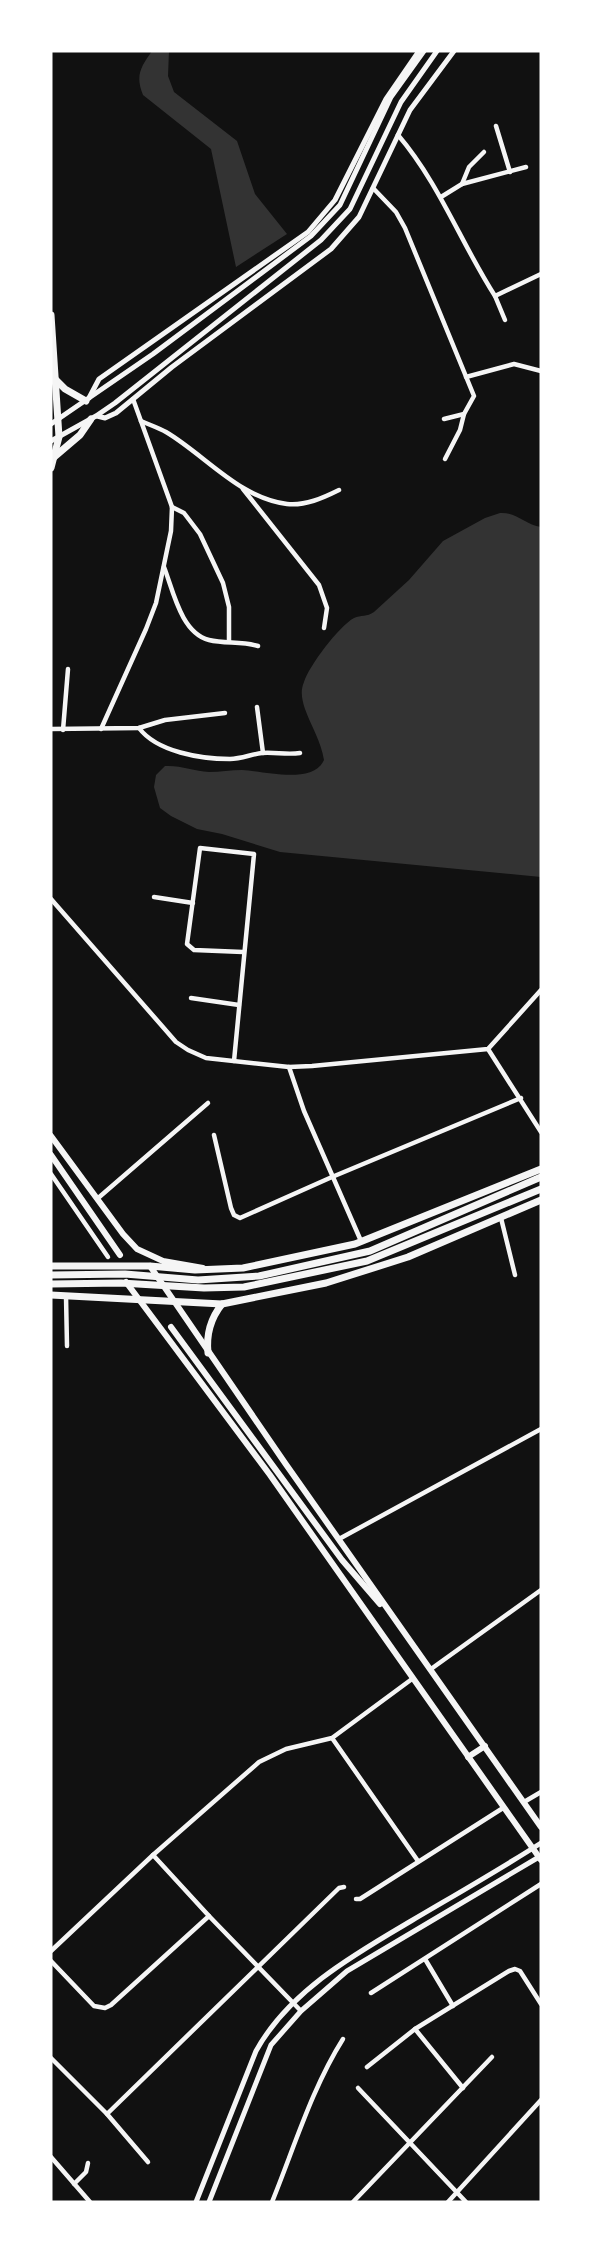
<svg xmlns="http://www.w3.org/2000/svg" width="592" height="2253" font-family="Jost,sans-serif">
<rect width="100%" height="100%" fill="#111"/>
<g fill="#333">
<path d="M 152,51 L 169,51 L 168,76 L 174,92 L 237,141 L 255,194 L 287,234 L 236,267 L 211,149 L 143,95 C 135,75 141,67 152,51 Z"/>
<path d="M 500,513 C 517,512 525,525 541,527 L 541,877 L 280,852 L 222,834 L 197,829 L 171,816 L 160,808 L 154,787 L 156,775 L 165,766 C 180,765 194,771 209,772 C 220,772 231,770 242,770 C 264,771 313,785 324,760 C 321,741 311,726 305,709 C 302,700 300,691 304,682 C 309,666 339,626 354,618 C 361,615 367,617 374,612 L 409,580 L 443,541 L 485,518 Z"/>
</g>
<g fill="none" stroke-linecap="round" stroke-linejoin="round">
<g stroke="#f5f5f5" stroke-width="4.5">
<polyline points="496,126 510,172"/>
<path d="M 398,135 C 439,183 461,243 495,296 L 541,274"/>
<polyline points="462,184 526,167"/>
<polyline points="373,188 396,212 405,228 474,396 464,414 444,419"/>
<polyline points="441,197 462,184 469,167 484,152"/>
<polyline points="495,296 505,320"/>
<polyline points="466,377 514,364 541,371"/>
<path d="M 141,421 C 150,425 159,428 166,432 C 205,455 239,498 287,504 C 305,506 323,498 339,490"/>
<polyline points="445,459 460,430 464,414"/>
<polyline points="243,489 319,585 327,608 324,628"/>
<polyline points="172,507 184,513 200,534 223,583 229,607 229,641"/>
<path d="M 164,567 C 173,590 181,633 209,640 C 225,644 241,641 258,646"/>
<polyline points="257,707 263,753"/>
<path d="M 139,728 C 157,752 201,759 230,759 C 241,759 252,754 262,753 C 275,752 287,755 300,753"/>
<polyline points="51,729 139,728 165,720 225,713"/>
<polyline points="101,729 146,629 156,603 171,531 172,507 133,399"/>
<polyline points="63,730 68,669"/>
<polyline points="154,897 193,903"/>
<polyline points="51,899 176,1042 188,1050 206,1058 289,1067 312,1066 488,1049 541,990"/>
<polyline points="191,998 239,1005"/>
<polyline points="488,1049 541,1132"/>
<polyline points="234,1061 254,854 200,848 187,944 194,950 243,952"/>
<polyline points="289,1067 304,1111 361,1241"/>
<polyline points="214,1135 231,1208 234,1215 240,1218 332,1177 521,1098"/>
<polyline points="51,1174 108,1257"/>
<polyline points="97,1199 208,1103"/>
<polyline points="501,1218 515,1275"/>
<polyline points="66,1296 67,1346"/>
<polyline points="339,1539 541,1429"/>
<polyline points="431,1669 541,1590"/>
<polyline points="332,1738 418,1861"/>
<polyline points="524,1802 541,1792"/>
<polyline points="356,1899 360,1899 503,1808"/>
<polyline points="209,1916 301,2011"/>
<polyline points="51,1951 153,1855 259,1762 286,1749 332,1738 412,1679"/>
<polyline points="425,1959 453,2006"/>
<polyline points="51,1961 94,2006 105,2008 111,2005 209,1916 153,1855"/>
<polyline points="371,1993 541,1884"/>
<polyline points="415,2029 463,2088"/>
<polyline points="51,2058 107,2114 148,2162"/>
<polyline points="367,2067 415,2029 509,1971 515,1969 520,1971 541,2004"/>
<polyline points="358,2088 466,2202"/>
<polyline points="107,2114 339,1888 344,1887"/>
<polyline points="51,2157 90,2202"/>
<polyline points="74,2184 86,2172 88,2163"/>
<path d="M 272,2202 C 294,2148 312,2088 343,2039"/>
<polyline points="353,2202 492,2057"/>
<polyline points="448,2202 541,2100"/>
</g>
<g stroke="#f5f5f5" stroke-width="5">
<polyline points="89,398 99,379 308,232 335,200 386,99 419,51"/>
<polyline points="97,416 105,418 116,413 172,367 331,249 359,217 410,110 454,51"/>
<polyline points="51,424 153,354 311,236 340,205 391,97 424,51"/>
<polyline points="51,441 96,416 115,403 321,240 350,209 401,102 437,51"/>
<path d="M 196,2202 L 256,2051 C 289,1991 355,1954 411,1921 C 455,1895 499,1870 541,1843"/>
<polyline points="209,2202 271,2045 301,2011 347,1971 539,1857"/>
</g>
<g stroke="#f5f5f5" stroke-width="6">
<polyline points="51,1136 123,1234 137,1249 163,1261 203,1268"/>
<polyline points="51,1155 120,1255"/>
<polyline points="150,1266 285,1463 541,1827"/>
<polyline points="126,1282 270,1475 541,1860"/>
<polyline points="171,1327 342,1560 380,1604"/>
<polyline points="468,1757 485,1746"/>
</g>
<g stroke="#f5f5f5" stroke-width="7">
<polyline points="51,315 59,437 51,468"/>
<polyline points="56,380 65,389 86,401"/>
<polyline points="53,458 80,435 91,419"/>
<polyline points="51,1266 150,1266 195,1270 243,1268 355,1244 541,1169"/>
<polyline points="51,1275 125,1274 198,1280 259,1276 370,1251 541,1177"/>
<polyline points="51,1284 121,1283 204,1288 244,1287 367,1261 541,1189"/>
<polyline points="51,1295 222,1304 326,1283 408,1257 541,1200"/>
<path d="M 208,1353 C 206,1334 210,1319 222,1304"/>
</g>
</g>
<rect width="592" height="2253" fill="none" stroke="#ffffff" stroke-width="105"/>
</svg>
